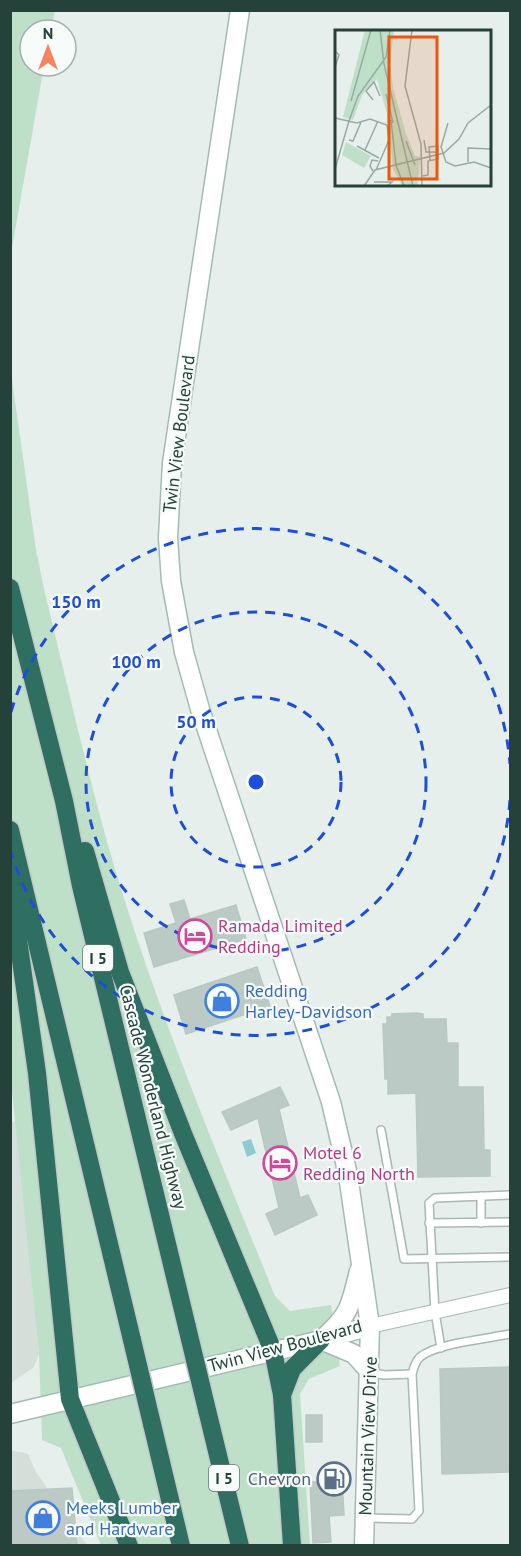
<svg xmlns="http://www.w3.org/2000/svg" width="521" height="1556" font-family="'PT Sans',sans-serif">
<rect width="100%" height="100%" fill="#e6efeb"/>
<g fill="#d4dfda">
<polygon points="17,1121 39,1354 34,1367 11,1383 10,1122"/>
<polygon points="10,1450 28,1454 36,1472 87,1545 11,1545"/>
</g>
<g fill="#bfe0c8">
<polygon points="11,10 55,11 51,30 30,30 30,66 44,66 11,254"/>
<path d="M 10,365 L 36,550 L 44,589 C 65,674 84,760 108,845 C 152,999 215,1148 275,1296 L 290,1311 L 331,1305 L 340,1366 L 309,1379 L 300,1394 L 310,1545 L 101,1545 L 61,1448 L 42,1440 L 39,1354 L 10,1072 Z"/>
</g>
<polygon fill="#8ec9d4" points="251,1139 256,1153 247,1157 242,1142"/>
<g fill="#bbcac4" stroke="#b8c9c2" stroke-width="1.5">
<polygon points="184,900 190,919 236,905 246,939 154,967 144,933 176,923 170,904"/>
<polygon points="257,967 270,1006 186,1034 174,995"/>
<polygon points="416,1013 423,1014 423,1019 446,1019 447,1043 458,1043 458,1087 483,1087 484,1150 490,1150 490,1176 418,1177 416,1093 388,1094 388,1079 385,1079 383,1024 387,1024 387,1017 392,1017 392,1014"/>
<polygon points="280,1087 289,1105 279,1109 300,1198 308,1195 317,1215 275,1235 266,1214 279,1208 258,1118 231,1130 222,1112"/>
<polygon points="510,1367 510,1472 442,1474 440,1369"/>
<rect x="306" y="1415" width="16" height="27"/>
<polygon points="342,1481 344,1515 329,1516 331,1542 313,1543 310,1482"/>
<polygon points="72,1488 77,1545 10,1545 10,1491"/>
</g>
<g fill="none" stroke-linecap="round" stroke-linejoin="round">
<defs>
<g id="lane">
<polyline points="381,1130 404,1259 510,1257"/>
<polyline points="481,1196 481,1223"/>
<polyline points="429,1223 510,1222"/>
<polyline points="441,1348 435,1312 429,1203 435,1198 510,1195"/>
<polyline points="370,1372 384,1375 412,1374"/>
<path d="M 366,1518 L 412,1519 L 419,1511 L 412,1374 C 414,1367 415,1362 420,1357 C 438,1343 487,1339 510,1334"/>
</g>
<polyline id="street" points="370,1326 510,1295"/>
<g id="secondary">
<polyline points="240,10 172,463 168,538 171,581 184,652 200,709 331,1102 348,1175 370,1326 364,1546"/>
<path d="M 359,1271 C 350,1307 350,1315 321,1340 L 354,1354 L 370,1372"/>
<polyline points="10,1414 321,1340 370,1326"/>
</g>
<g id="highway">
<polyline points="10,588 64,801 81,886 187,1327"/>
<polyline points="10,830 132,1340"/>
<polyline points="85,851 120,972 184,1136 273,1351 282,1395"/>
<polyline points="10,883 37,1073 70,1399 129,1546"/>
<polyline points="207,1410 240,1546"/>
<polyline points="152,1424 181,1546"/>
<polyline points="292,1546 282,1395 292,1369 321,1340"/>
</g>
</defs>
<use href="#lane" stroke="#a8b8b2" stroke-width="10"/>
<use href="#street" stroke="#a8b8b2" stroke-width="16"/>
<use href="#secondary" stroke="#a4bbb3" stroke-width="21"/>
<use href="#highway" stroke="#c2cac8" stroke-width="21"/>
<use href="#lane" stroke="#fff" stroke-width="7"/>
<use href="#street" stroke="#fff" stroke-width="14"/>
<use href="#secondary" stroke="#fff" stroke-width="18"/>
<use href="#highway" stroke="#2f6f62" stroke-width="18"/>
<defs>
<g id="highway-bridge">
<polyline points="187,1327 207,1410"/>
<polyline points="132,1340 152,1424"/>
</g>
</defs>
<use href="#highway-bridge" stroke="#c2cac8" stroke-width="21" stroke-linecap="butt"/>
<use href="#highway-bridge" stroke="#2f6f62" stroke-width="18"/>
</g>
<g fill="none" stroke="#1d4ed8" stroke-width="3" stroke-dasharray="10 8">
<circle cx="256" cy="782" r="85"/>
<circle cx="256" cy="782" r="170"/>
<path d="M510 800A255 255 0 0 1 11 852M11 712A255 255 0 0 1 510 764"/>
</g>
<defs>
<symbol id="hotel-ring" viewBox="-11 -11 22 22"><circle r="9.5" fill="#f7fbf9" stroke="#d1479c" stroke-width="1.5"/><path d="M-6-4.5h1.5V1H6V5H4.5V3h-9V5H-6ZM-4 0a1.8 1.8 0 1 1 3.6 0ZM.5 0V-2.5h3Q6-2.5 6 0Z" fill="#d1479c"/></symbol>
<symbol id="shop-ring" viewBox="-11 -11 22 22"><circle r="9.5" fill="#f7fbf9" stroke="#3f7fe0" stroke-width="1.5"/><path d="M-5-2.5h2.3a2.7 3.5 0 0 1 5.4 0H5L5.5 6h-11ZM-1.5-2.5h3a1.5 2.3 0 0 0-3 0Z" fill="#3f7fe0"/></symbol>
<symbol id="fuel-ring" viewBox="-11 -11 22 22"><circle r="9.5" fill="#f7fbf9" stroke="#5c6f8a" stroke-width="1.5"/><path d="M-5.5-6h7V0h2V4h1.3V-2.5L3-4.5l.8-.8L6-3V5H2.5V1h-1V6h-7ZM-4.2-4.7v3.2H.2V-4.7Z" fill="#5c6f8a"/></symbol>
</defs>
<g fill-rule="evenodd">
<use href="#hotel-ring" x="176" y="917" width="38" height="38"/>
<use href="#shop-ring" x="203" y="982" width="38" height="38"/>
<use href="#hotel-ring" x="261" y="1144" width="38" height="38"/>
<use href="#fuel-ring" x="315" y="1460" width="38" height="38"/>
<use href="#shop-ring" x="24" y="1499" width="38" height="38"/>
</g>
<g text-anchor="middle" stroke-width="4.5" stroke-linejoin="round" paint-order="stroke">
<g fill="#f7fbf9" stroke="#637a73" stroke-width="1.5">
<rect x="83" y="945" width="30" height="26" rx="4.5"/>
<rect x="209" y="1465" width="30" height="26" rx="4.5"/>
</g>
<g font-size="16" font-weight="bold" fill="#24423a">
<text x="98" y="964">I 5</text>
<text x="224" y="1484">I 5</text>
</g>
<g font-size="18" fill="#24423a" stroke="#f7fbf9">
<text transform="translate(179 434) rotate(-83)" y="6">Twin View Boulevard</text>
<text transform="translate(153 1097) rotate(76)" y="6">Cascade Wonderland Highway</text>
<text transform="translate(285 1346) rotate(-15)" y="6">Twin View Boulevard</text>
<text transform="translate(368 1436) rotate(-88)" y="6">Mountain View Drive</text>
</g>
<g font-size="18" fill="#b23c85" stroke="#f7fbf9" text-anchor="start">
<text x="218" y="932">Ramada Limited<tspan x="218" dy="21">Redding</tspan></text>
<text x="303" y="1159">Motel 6<tspan x="303" dy="21">Redding North</tspan></text>
</g>
<g font-size="18" fill="#366cbe" stroke="#f7fbf9" text-anchor="start">
<text x="245" y="997">Redding<tspan x="245" dy="21">Harley-Davidson</tspan></text>
<text x="66" y="1514">Meeks Lumber<tspan x="66" dy="21">and Hardware</tspan></text>
</g>
<g font-size="18" fill="#4e5e75" stroke="#f7fbf9" text-anchor="end">
<text x="311" y="1485">Chevron</text>
</g>
</g>
<g transform="translate(335 30)">
<rect width="156" height="156" fill="#e6efeb"/>
<path d="M 30,0 L 59,0 L 55,34 L 58,57 L 71,104 L 80,126 L 85,126 L 83,156 L 67,156 L 58,139 L 52,84 L 42,49 L 27,65 L 18,90 L 8,87 ZM 11,112 L 36,126 L 29,138 L 7,125 Z" fill="#bfe0c8"/>
<path fill="none" stroke="#98aaa4" stroke-width="1.5" d="M 45,0 L 49,34 L 78,156M 77,0 L 70,56 L 86,114 L 87,156M 0,21 L 4,25 L 0,37M 51,64 L 58,93M 38,70 L 31,61 L 39,52 L 45,66M 16,71 L 36,0M 0,88 L 22,93 L 35,89 L 52,95 L 54,110 L 41,140M 56,90 L 61,135 L 69,156M 14,91 L 23,66 L 51,27 L 55,0M 113,93 L 106,117 L 111,132 L 120,136 L 139,132 L 156,138M 14,110 L 18,111 L 26,92M 89,110 L 91,122 L 103,122M 71,111 L 80,135M 22,116 L 44,128M 30,120 L 43,91M 133,132 L 133,118 L 156,119M 0,139 L 14,91M 38,141 L 35,136 L 37,130 L 43,131M 88,146 L 93,145 L 93,131 L 103,129 L 103,116 L 94,117 L 95,130M 39,152 L 57,152 L 52,156M 29,156 L 40,140 L 109,123 L 124,109 L 133,93 L 156,75"/>
<path fill="#e8590c" fill-opacity="0.15" stroke="#e8590c" stroke-width="3" d="M 54,7 L 102,7 L 102,149 L 54,149 Z"/>
<rect width="156" height="156" fill="none" stroke="#24423a" stroke-width="3"/>
</g>
<circle cx="256" cy="782" r="9" fill="#1d4ed8" stroke="#f7fbf9" stroke-width="3"/>
<g font-size="18" text-anchor="middle" font-weight="bold" fill="#1d4ed8" stroke="#f7fbf9" stroke-width="4.5" stroke-linejoin="round" paint-order="stroke">
<text x="76" y="608">150 m</text>
<text x="136" y="668">100 m</text>
<text x="196" y="728">50 m</text>
</g>
<rect width="521" height="1556" fill="none" stroke="#24423a" stroke-width="24"/>
<g transform="translate(48 48)"><circle r="28" fill="#f7fbf9" stroke="#a3b1ad" stroke-width="1.5"/>
<path d="M0-4.5L10 22L0 15L-10 22Z" fill="#f4845f"/>
<text y="-9" font-size="16" font-weight="bold" text-anchor="middle" fill="#24423a">N</text>
</g>
</svg>
